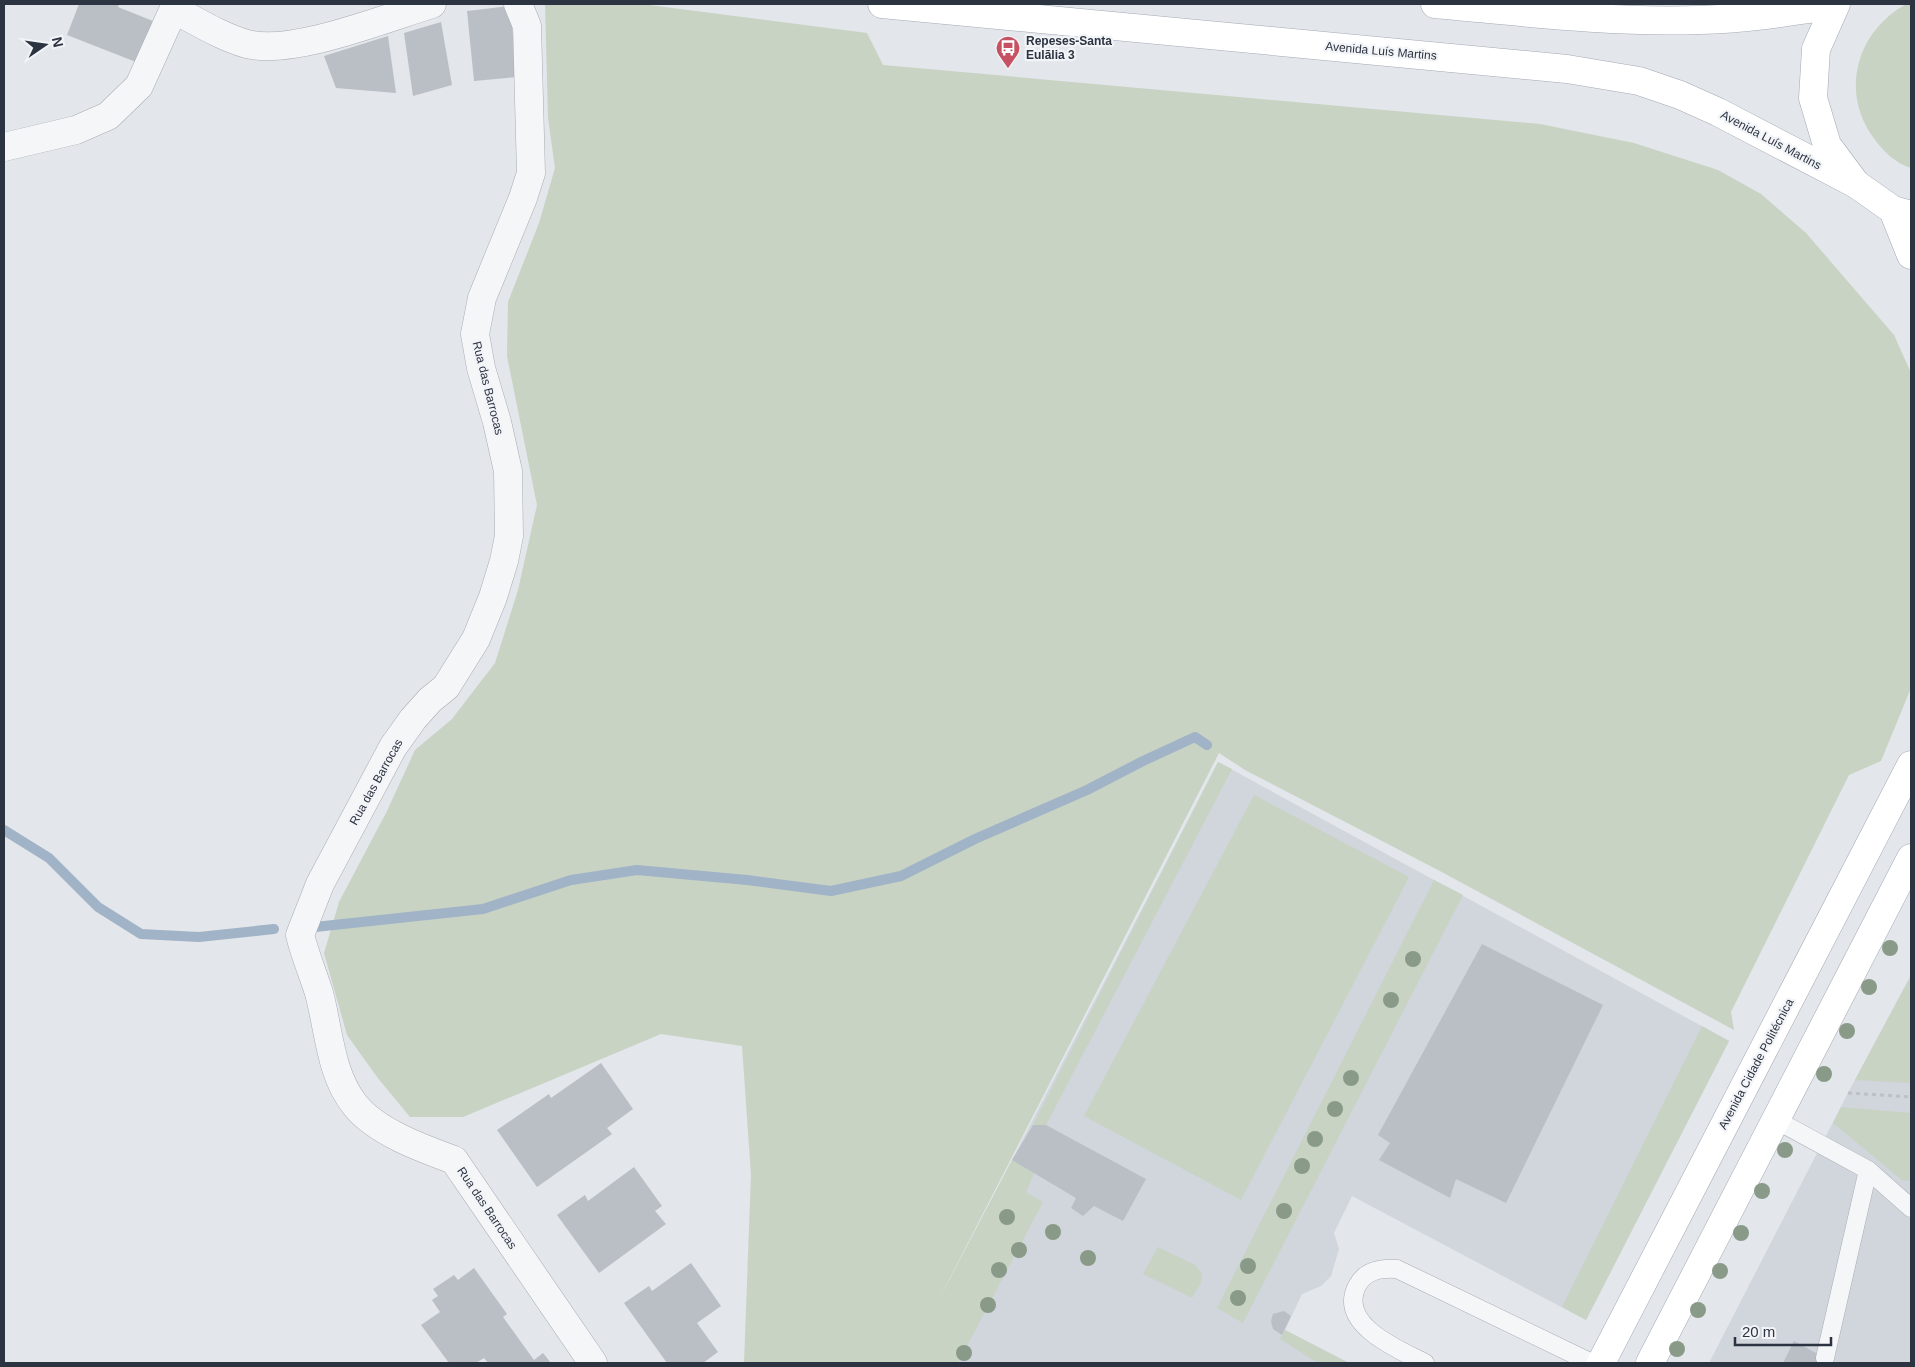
<svg xmlns="http://www.w3.org/2000/svg" width="1915" height="1367" font-family="Arial,sans-serif">
<rect width="100%" height="100%" fill="#e3e6ea"/>
<g fill="#d1d5dc">
<polygon points="1218,762 1729,1041 1586,1320 1352,1196 1334,1233 1339,1249 1331,1276 1321,1286 1302,1294 1285,1330 1349,1363 907,1363"/>
<polygon points="1911,975 1911,1363 1709,1363 1848,1093"/>
</g>
<g fill="#c8d3c4">
<polygon points="545,4 641,4 867,33 883,65 1540,124 1634,143 1718,170 1761,194 1806,233 1894,335 1911,373 1911,688 1881,761 1849,775 1731,1012 1734,1030 1438,870 1245,770 1219,753 933,1311 1012,1160 1034,1173 1026,1192 1043,1202 958,1363 744,1363 751,1175 742,1046 661,1034 463,1117 410,1117 377,1077 347,1035 324,953 339,902 387,811 415,750 452,719 495,663 518,590 537,505 507,356 508,302 539,223 555,168 548,118"/>
<path d="M 1906,4 L 1911,4 L 1911,168 C 1896,164 1882,150 1873,137 C 1840,90 1857,32 1906,4 Z"/>
<polygon points="1218,762 1232,769 1046,1125 1033,1125"/>
<polygon points="1254,795 1409,877 1241,1200 1084,1116"/>
<polygon points="1434,880 1463,895 1243,1323 1217,1308"/>
<polygon points="1908,981 1911,981 1911,1083 1855,1080"/>
<polygon points="1702,1026 1729,1041 1586,1320 1562,1307"/>
<polygon points="1841,1107 1911,1113 1911,1181 1902,1180 1833,1123"/>
<polygon points="1158,1247 1195,1265 1202,1274 1201,1282 1192,1298 1143,1274"/>
<polygon points="1285,1330 1349,1363 1318,1363 1280,1339"/>
</g>
<g fill="none" stroke-linecap="round" stroke-linejoin="round">
<g stroke="#a0b3c7" stroke-width="10">
<polyline points="4,830 49,858 98,907 141,934 199,937 274,929"/>
<polyline points="315,927 483,909 571,880 637,870 747,880 831,891 901,876 975,839 1087,790 1143,761 1195,737 1207,745"/>
</g>
</g>
<g fill="#babfc6">
<polygon points="79,4 119,4 118,7 153,21 136,62 67,35"/>
<polygon points="510,6 517,77 474,81 467,11"/>
<polygon points="441,22 452,85 413,96 404,33"/>
<polygon points="388,36 396,93 336,88 324,56"/>
<polygon points="1482,944 1603,1005 1506,1203 1456,1179 1450,1198 1379,1160 1390,1143 1378,1135"/>
<polygon points="601,1063 633,1109 607,1128 612,1134 537,1187 497,1130 549,1094 551,1098"/>
<polygon points="1033,1125 1046,1125 1146,1179 1123,1221 1094,1206 1083,1216 1071,1208 1076,1198 1012,1160"/>
<polygon points="634,1167 662,1206 655,1211 666,1224 599,1273 557,1215 585,1195 588,1201"/>
<polygon points="691,1263 721,1306 697,1323 718,1352 703,1363 667,1363 624,1303 649,1286 652,1291"/>
<polygon points="474,1268 507,1314 503,1317 534,1360 543,1353 551,1363 488,1363 484,1358 476,1363 449,1363 421,1325 440,1312 432,1300 438,1296 433,1289 454,1275 458,1280"/>
<polygon points="1284,1311 1291,1316 1282,1335 1273,1329 1271,1321 1273,1314"/>
<polygon points="1794,1341 1825,1358 1836,1363 1783,1363"/>
</g>
<g fill="none" stroke-linecap="round" stroke-linejoin="round">
<defs>
<g id="lane">
<polyline points="1776,1120 1868,1170 1911,1208"/>
<polyline points="1825,1358 1868,1170"/>
<path d="M 1425,1363 C 1400,1350 1337,1325 1357,1286 C 1365,1270 1381,1268 1397,1269 L 1592,1363"/>
</g>
<g id="street">
<path d="M 518,4 L 527,26 L 531,173 L 523,198 L 482,298 L 475,334 L 481,368 L 497,422 L 508,471 L 509,536 L 504,561 L 493,597 L 476,639 L 446,687 L 430,700 L 413,719 L 393,747 L 320,884 L 300,935 C 305,955 313,974 319,993 C 329,1030 330,1074 355,1105 C 376,1132 424,1149 454,1160 L 593,1363"/>
<path d="M 175,10 C 198,22 222,37 247,44 C 292,56 386,18 432,4"/>
<polyline points="4,147 76,130 108,116 139,86 176,4"/>
</g>
<g id="primary">
<polyline points="882,4 1567,69 1639,81 1680,95 1718,112 1856,184"/>
<path d="M 1435,4 C 1523,12 1611,23 1699,20 C 1745,19 1790,12 1835,5"/>
<polyline points="1836,4 1816,49 1813,98 1827,145 1856,184 1893,210 1911,215"/>
<polyline points="1893,210 1911,255"/>
<polyline points="1601,1363 1911,765"/>
<polyline points="1650,1363 1911,858"/>
</g>
</defs>
<use href="#lane" stroke="#a8adb4" stroke-width="19"/>
<use href="#street" stroke="#a8adb4" stroke-width="29"/>
<use href="#primary" stroke="#a3aab5" stroke-width="29"/>
<polyline stroke="#bdc0c5" stroke-width="3" stroke-dasharray="4 4" stroke-linecap="butt" points="1848,1093 1911,1097"/>
<use href="#lane" stroke="#f5f6f8" stroke-width="18"/>
<use href="#street" stroke="#f5f6f8" stroke-width="28"/>
<use href="#primary" stroke="#fff" stroke-width="28"/>
</g>
<g fill="#899a89">
<circle cx="1890" cy="948" r="8"/>
<circle cx="1413" cy="959" r="8"/>
<circle cx="1869" cy="987" r="8"/>
<circle cx="1391" cy="1000" r="8"/>
<circle cx="1847" cy="1031" r="8"/>
<circle cx="1824" cy="1074" r="8"/>
<circle cx="1351" cy="1078" r="8"/>
<circle cx="1335" cy="1109" r="8"/>
<circle cx="1315" cy="1139" r="8"/>
<circle cx="1785" cy="1150" r="8"/>
<circle cx="1302" cy="1166" r="8"/>
<circle cx="1762" cy="1191" r="8"/>
<circle cx="1284" cy="1211" r="8"/>
<circle cx="1007" cy="1217" r="8"/>
<circle cx="1053" cy="1232" r="8"/>
<circle cx="1741" cy="1233" r="8"/>
<circle cx="1019" cy="1250" r="8"/>
<circle cx="1088" cy="1258" r="8"/>
<circle cx="1248" cy="1266" r="8"/>
<circle cx="999" cy="1270" r="8"/>
<circle cx="1720" cy="1271" r="8"/>
<circle cx="1238" cy="1298" r="8"/>
<circle cx="988" cy="1305" r="8"/>
<circle cx="1698" cy="1310" r="8"/>
<circle cx="1677" cy="1349" r="8"/>
<circle cx="964" cy="1353" r="8"/>
</g>
<defs>
<symbol id="bus-pin" viewBox="-11 -11 22 30"><path d="M0 17L-7.5 6A9.5 9.5 0 1 1 7.5 6Z" fill="#c65163" stroke="#f2f4f7"/><path d="M-5-6H5V4H4V6H2V4H-2V6H-4V4H-5ZM-3.5-4V0h7V-4ZM-3.5 1.2v1.5H-2V1.2ZM2 1.2v1.5H3.5V1.2Z" fill="#fff"/></symbol>
</defs>
<g fill-rule="evenodd">
<use href="#bus-pin" x="994" y="34" width="28" height="38"/>
</g>
<g text-anchor="middle" stroke-width="4.5" stroke-linejoin="round" paint-order="stroke">
<g font-size="12" font-weight="bold" fill="#2c3441" stroke="#f2f4f7" text-anchor="start">
<text x="1026" y="45">Repeses-Santa<tspan x="1026" dy="14">Eulãlia 3</tspan></text>
</g>
<g font-size="12" fill="#2c3441" stroke="#f2f4f7">
<text transform="translate(1381 51) rotate(5)" y="4">Avenida Luís Martins</text>
<text transform="translate(1771 140) rotate(28)" y="4">Avenida Luís Martins</text>
<text transform="translate(488 388) rotate(76)" y="4">Rua das Barrocas</text>
<text transform="translate(376 782) rotate(-61)" y="4">Rua das Barrocas</text>
<text transform="translate(1756 1064) rotate(-62)" y="4">Avenida Cidade Politécnica</text>
<text transform="translate(487 1208) rotate(56)" y="4">Rua das Barrocas</text>
</g>
</g>
<rect width="1915" height="1367" fill="none" stroke="#2c3441" stroke-width="10"/>
<g transform="translate(45 45) rotate(77)" stroke="#f2f4f7" stroke-width="4" paint-order="stroke">
<path d="M0-4L9 19L0 12L-9 19Z" fill="#2c3441"/>
<text y="-8" font-size="14" font-weight="bold" text-anchor="middle" fill="#2c3441">N</text>
</g>
<path d="M1735 1337v8h96v-8" fill="none" stroke="#2c3441" stroke-width="2.5"/>
<text x="1742" y="1337" font-size="15" fill="#2c3441" stroke="#f2f4f7" stroke-width="4" paint-order="stroke">20 m</text>
</svg>
